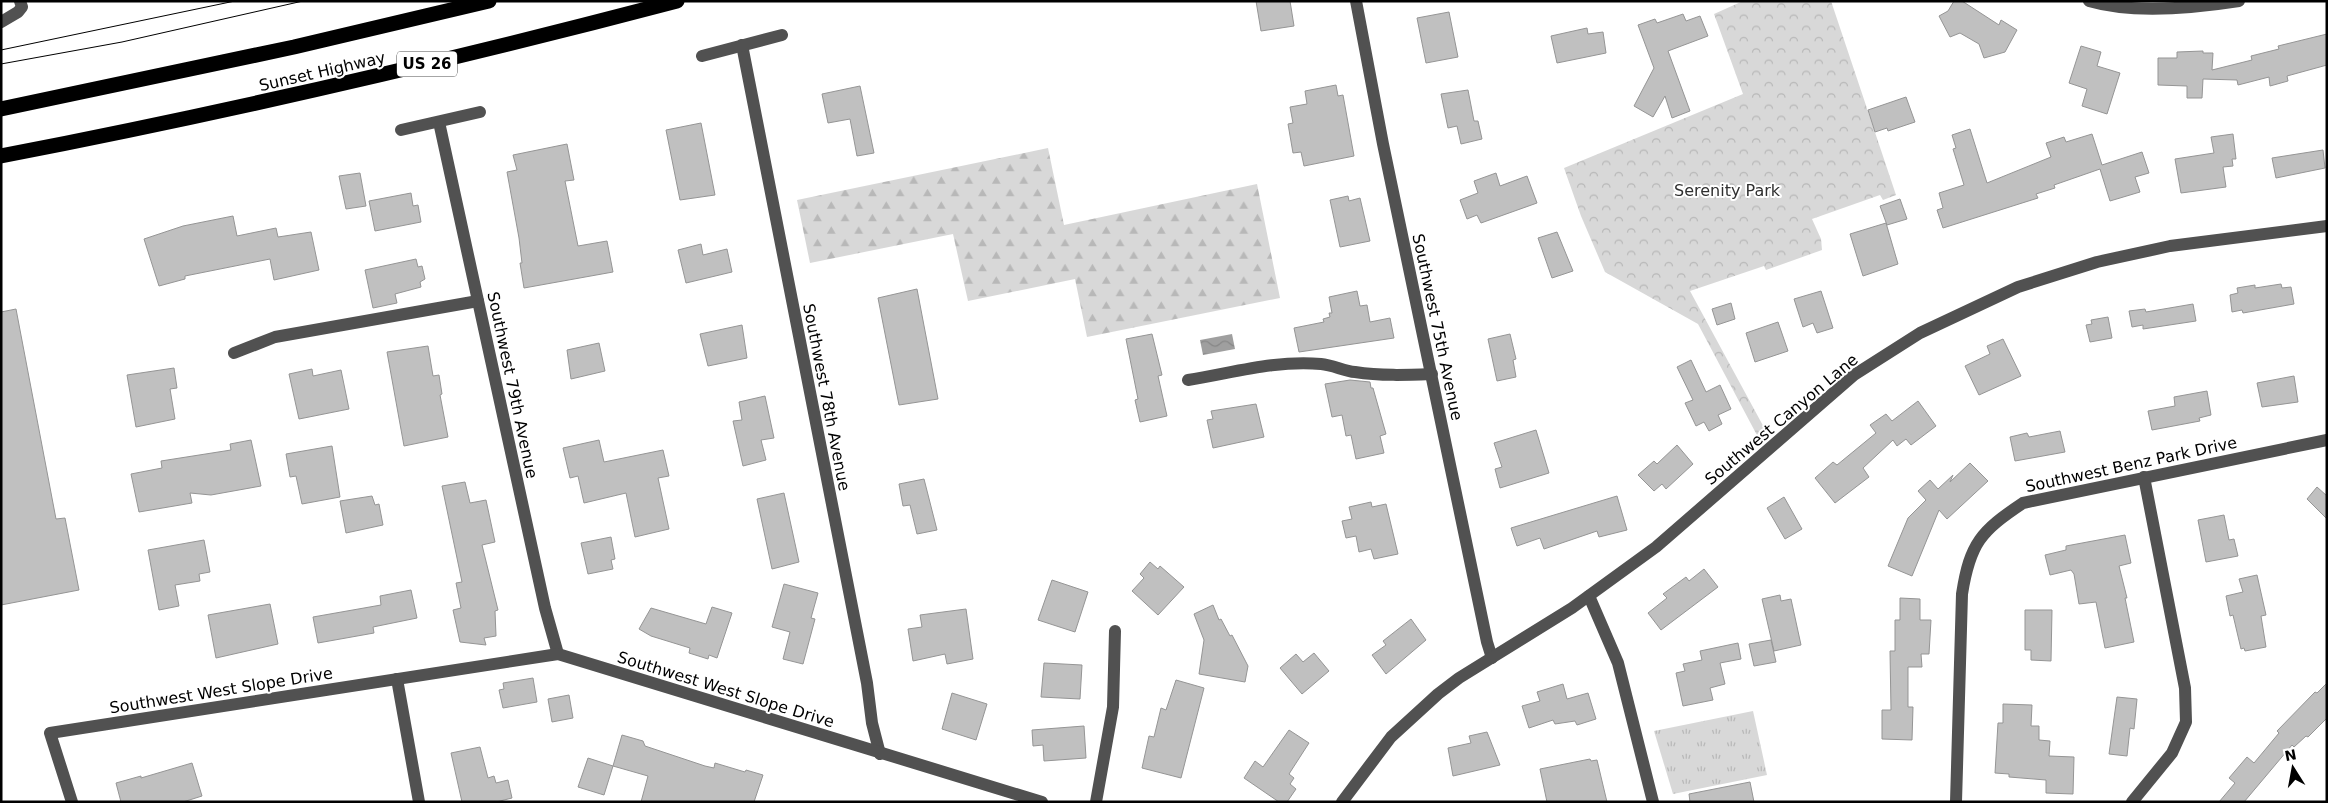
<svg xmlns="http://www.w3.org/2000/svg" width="2328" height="803" font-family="'DejaVu Sans',sans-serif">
<defs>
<pattern id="grass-tufts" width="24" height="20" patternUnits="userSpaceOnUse" patternTransform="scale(1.25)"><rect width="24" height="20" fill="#d8d8d8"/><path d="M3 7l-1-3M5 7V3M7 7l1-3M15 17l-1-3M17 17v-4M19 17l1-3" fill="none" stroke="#b8b8b8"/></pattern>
<pattern id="forest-firs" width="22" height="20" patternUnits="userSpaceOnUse" patternTransform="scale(1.25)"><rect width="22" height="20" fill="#d8d8d8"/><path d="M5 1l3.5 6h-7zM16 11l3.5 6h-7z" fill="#b8b8b8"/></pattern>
<pattern id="park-crowns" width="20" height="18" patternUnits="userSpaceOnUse" patternTransform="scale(1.25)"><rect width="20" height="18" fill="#d8d8d8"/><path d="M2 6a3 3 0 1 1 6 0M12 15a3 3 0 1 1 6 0" fill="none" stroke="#b8b8b8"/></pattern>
<pattern id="water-waves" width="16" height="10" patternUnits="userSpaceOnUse" patternTransform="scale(1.25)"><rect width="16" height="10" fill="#9f9f9f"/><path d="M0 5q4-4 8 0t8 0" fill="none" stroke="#878787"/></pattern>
</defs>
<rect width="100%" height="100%" fill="#fff"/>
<polygon fill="url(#grass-tufts)" points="1753,711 1767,775 1673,794 1654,731"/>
<polygon fill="url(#forest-firs)" points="1048,148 1064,225 1257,184 1280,298 1087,337 1075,279 968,301 953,234 810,263 797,200"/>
<polygon fill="url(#park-crowns)" points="1743,1 1831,1 1896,195 1883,200 1880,195 1812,219 1821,239 1822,250 1766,270 1764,266 1690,291 1767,433 1759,439 1698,324 1605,272 1581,216 1564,168 1743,94 1714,14"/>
<polygon fill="url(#water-waves)" points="1232,334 1235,349 1203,355 1200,340"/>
<g fill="#c0c0c0" stroke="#959595">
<polygon points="1256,1 1290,1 1294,26 1261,31"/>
<polygon points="1954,1 1962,1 1999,25 2001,20 2017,30 2005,52 1984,58 1979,44 1960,33 1950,37 1939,16 1948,11"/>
<polygon points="1449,12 1458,57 1426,63 1417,18"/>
<polygon points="1683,14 1686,21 1700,16 1708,36 1668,51 1690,111 1672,118 1665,96 1653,117 1634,106 1654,68 1638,25 1655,19 1657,23"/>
<polygon points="1587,28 1588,34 1603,32 1606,53 1557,63 1551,36"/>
<polygon points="2327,34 2327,65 2287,76 2288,81 2270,86 2269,77 2238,85 2237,80 2203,79 2202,98 2187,98 2187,86 2158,85 2158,58 2177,58 2177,52 2203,51 2203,53 2213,53 2212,70 2252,60 2251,56 2279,49 2278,46"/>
<polygon points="2081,46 2101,52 2097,66 2120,73 2107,114 2082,106 2087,89 2069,83"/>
<polygon points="1336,85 1338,96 1343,95 1354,156 1304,166 1301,152 1293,153 1288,124 1293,123 1290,107 1307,104 1305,91"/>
<polygon points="860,86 874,153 857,156 850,119 828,123 822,94"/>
<polygon points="1468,90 1474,121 1478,121 1482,139 1461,144 1457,126 1448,128 1441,94"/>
<polygon points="1906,97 1915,122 1888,131 1887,128 1875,132 1868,110"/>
<polygon points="701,123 715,195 680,200 666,130"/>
<polygon points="1970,129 1987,183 2051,157 2046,143 2064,137 2066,142 2092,134 2102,165 2142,152 2149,173 2135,177 2140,192 2110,201 2100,169 2054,185 2055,188 2036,194 2038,198 1943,228 1937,210 1943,208 1939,193 1964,185 1953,149 1956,148 1952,135"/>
<polygon points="2233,134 2236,159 2232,159 2233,166 2223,167 2226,187 2181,193 2175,159 2214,153 2211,137"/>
<polygon points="567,144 574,180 565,181 578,246 607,241 613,272 524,288 520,263 522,263 519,238 507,172 517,170 513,155"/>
<polygon points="2323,150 2325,168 2276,178 2272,158"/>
<polygon points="360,173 366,206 346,209 339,176"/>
<polygon points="1496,173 1500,186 1527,176 1537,203 1481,223 1477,215 1467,219 1460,200 1478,193 1474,181"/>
<polygon points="411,193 413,206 418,205 421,222 375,231 369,201"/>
<polygon points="1348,196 1349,201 1360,198 1370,241 1340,247 1330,200"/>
<polygon points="1900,199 1907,219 1887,225 1880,206"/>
<polygon points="233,216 237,236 276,228 278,237 311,232 319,270 274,280 270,259 185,276 185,279 159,286 144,239 183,226"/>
<polygon points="1886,223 1898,264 1863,276 1850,234"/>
<polygon points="1557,232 1573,271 1552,278 1538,238"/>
<polygon points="701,244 703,255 727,249 732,272 686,283 678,250"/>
<polygon points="416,259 418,267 422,266 425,279 420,282 421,287 395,294 397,303 373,308 365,270"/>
<polygon points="2281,284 2282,288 2291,287 2294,304 2243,313 2242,310 2232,312 2230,295 2238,293 2237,288 2255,285 2255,288"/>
<polygon points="917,289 938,399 899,405 878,298"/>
<polygon points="1357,291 1360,306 1367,305 1370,322 1390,318 1394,338 1299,352 1294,328 1324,322 1323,319 1330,317 1329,313 1332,313 1329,297"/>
<polygon points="1821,291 1833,328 1817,333 1813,323 1803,327 1794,299"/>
<polygon points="1731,303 1735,319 1717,325 1712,309"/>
<polygon points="2193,304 2196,321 2143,329 2143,325 2132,327 2129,311 2145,309 2146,312"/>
<polygon points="16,309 56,519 65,518 79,590 1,605 1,312"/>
<polygon points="2108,317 2112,338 2090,342 2086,325 2092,324 2091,320"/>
<polygon points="1778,322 1788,351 1755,362 1746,333"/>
<polygon points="742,325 747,358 708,366 700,334"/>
<polygon points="1152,334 1162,375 1158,376 1167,416 1140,422 1135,400 1138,399 1126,339"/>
<polygon points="1510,334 1516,359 1513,360 1516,377 1497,381 1488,339"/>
<polygon points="2003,339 2021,376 1979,395 1965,366 1990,354 1987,346"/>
<polygon points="599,343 605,371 571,379 567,350"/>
<polygon points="428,346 433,376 439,375 442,394 440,395 448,437 404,446 387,352"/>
<polygon points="1691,360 1706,392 1720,385 1731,409 1718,415 1722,424 1709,431 1704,422 1696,426 1685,403 1693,400 1677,367"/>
<polygon points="174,368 177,388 170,389 175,419 136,427 127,375"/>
<polygon points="312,369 313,376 341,370 349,409 299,419 289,374"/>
<polygon points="2294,376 2298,402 2262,407 2257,383"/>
<polygon points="1350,380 1370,382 1371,388 1373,388 1386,434 1380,436 1384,453 1356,459 1351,435 1346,436 1342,415 1332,417 1325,384"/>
<polygon points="2207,391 2211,415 2199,418 2200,421 2152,430 2148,411 2175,406 2174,397"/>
<polygon points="765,396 774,438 761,440 766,460 743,466 733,421 742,420 739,402"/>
<polygon points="1918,401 1936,426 1911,445 1906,439 1897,446 1893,440 1863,468 1869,477 1835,503 1815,478 1833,462 1837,465 1876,433 1870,425 1886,414 1892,421"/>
<polygon points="1256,404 1264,437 1213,448 1207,420 1213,419 1211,411"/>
<polygon points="1536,430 1549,473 1500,488 1495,469 1502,467 1494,443"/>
<polygon points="2060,431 2065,452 2015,461 2010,437 2027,433 2029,437"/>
<polygon points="251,440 261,486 211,495 190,493 192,503 139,512 131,474 162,468 161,461 231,450 230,444"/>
<polygon points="599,440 604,462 663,450 669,476 658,478 669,529 635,537 626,493 584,503 578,476 570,478 563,448"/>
<polygon points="1677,445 1693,464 1666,489 1662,484 1654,491 1638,475 1654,461 1657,464"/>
<polygon points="332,446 340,497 302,504 296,476 290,477 286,454"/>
<polygon points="1970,463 1988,481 1947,519 1939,510 1912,576 1888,566 1908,518 1926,500 1918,491 1930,480 1938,489 1953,475 1950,482"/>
<polygon points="924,479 937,530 917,534 910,505 903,506 899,484"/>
<polygon points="465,482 470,503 486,500 495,542 482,545 498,610 495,611 496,636 484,638 486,645 460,642 453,610 461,608 456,583 462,582 442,486"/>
<polygon points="2317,487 2327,496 2327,519 2307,499"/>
<polygon points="784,493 799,562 772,569 757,499"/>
<polygon points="372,496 375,505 379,504 383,525 346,533 340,501"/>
<polygon points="1617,496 1627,530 1599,537 1597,531 1544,549 1540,538 1517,546 1511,528"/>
<polygon points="1784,497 1802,529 1785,539 1767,508"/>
<polygon points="1371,502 1372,507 1386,504 1398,554 1374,559 1371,549 1359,552 1356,536 1346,538 1342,521 1352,519 1349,507"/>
<polygon points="2224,515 2229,540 2234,539 2238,556 2206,562 2198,520"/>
<polygon points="2125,535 2131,563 2119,566 2127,598 2125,598 2134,642 2105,648 2096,602 2079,604 2074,574 2071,570 2050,575 2045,555 2066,550 2066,546"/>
<polygon points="611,537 615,559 611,560 613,569 588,574 581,543"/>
<polygon points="204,540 210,572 199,574 200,581 175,585 179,606 159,610 148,550"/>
<polygon points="1150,562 1158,569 1160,566 1184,587 1158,615 1132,591 1144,578 1140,574"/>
<polygon points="1704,569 1718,587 1661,630 1648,613 1667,598 1663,594 1686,577 1689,581"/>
<polygon points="2257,575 2266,615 2261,616 2266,647 2245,651 2244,648 2241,649 2233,615 2230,616 2226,596 2243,592 2239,579"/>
<polygon points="1052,580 1088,592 1075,632 1038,620"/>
<polygon points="784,584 818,593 811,618 815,619 803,664 783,659 790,632 772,627"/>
<polygon points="411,590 417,618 373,627 374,633 318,643 313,617 381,605 380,596"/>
<polygon points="1780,595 1781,601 1791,599 1801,645 1774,651 1762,599"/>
<polygon points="1900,598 1920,599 1920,620 1931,620 1929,654 1921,654 1922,667 1908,667 1908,707 1913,707 1912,740 1882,739 1882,710 1891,710 1890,651 1895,651 1895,620 1900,620"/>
<polygon points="270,604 278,644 216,658 208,615"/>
<polygon points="1213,605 1219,620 1221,619 1230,636 1232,635 1248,666 1245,682 1199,674 1204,640 1194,614"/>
<polygon points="712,607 732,613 717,658 709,655 708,659 689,653 690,648 651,636 639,629 651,608 706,624"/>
<polygon points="966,609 973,659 947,664 945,654 913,661 908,629 922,627 920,615"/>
<polygon points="2025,610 2052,610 2051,661 2031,660 2031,650 2025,650"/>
<polygon points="1411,619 1426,640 1386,674 1372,655 1386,645 1383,641"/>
<polygon points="1771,640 1776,662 1754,666 1749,644"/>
<polygon points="1738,643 1741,659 1720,663 1725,684 1710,688 1713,700 1683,706 1676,673 1685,671 1683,664 1702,660 1700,651"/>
<polygon points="1314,653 1329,671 1302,694 1280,668 1296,654 1303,662"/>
<polygon points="1044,663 1082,665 1080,699 1041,697"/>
<polygon points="533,678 537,702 503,708 499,690 504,689 503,683"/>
<polygon points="1176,680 1204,688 1181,778 1142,768 1149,736 1154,737 1161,708 1166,710"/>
<polygon points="2327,683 2327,718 2308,737 2306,736 2294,747 2292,745 2244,802 2219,802 2235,783 2229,778 2247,757 2254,763 2279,733 2277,731 2315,692 2317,693"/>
<polygon points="1563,684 1567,699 1588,693 1596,719 1577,725 1575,721 1555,724 1553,720 1529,728 1522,706 1540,701 1537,692"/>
<polygon points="952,693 987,704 976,740 942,729"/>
<polygon points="569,695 573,718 552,722 548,699"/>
<polygon points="2117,697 2137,699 2134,729 2130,728 2127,756 2109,754"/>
<polygon points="2003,704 2032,705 2031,726 2039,726 2039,740 2050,741 2049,756 2074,757 2073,794 2046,793 2046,780 2009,777 2009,774 1995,773 1998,723 2003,723"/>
<polygon points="1084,726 1086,758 1044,761 1043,745 1033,746 1032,730"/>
<polygon points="1289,730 1309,743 1289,774 1294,778 1290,784 1296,789 1287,802 1279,802 1244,778 1255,761 1263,767"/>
<polygon points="1487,732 1500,765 1453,776 1448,748 1471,743 1469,736"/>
<polygon points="622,735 643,741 645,746 705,766 714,768 715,763 745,772 746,770 763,775 754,802 641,802 648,776 613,766"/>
<polygon points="480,747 488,778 494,776 496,783 508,780 512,798 496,802 462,802 451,753"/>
<polygon points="588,758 613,766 604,795 578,787"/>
<polygon points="1590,759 1591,761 1597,760 1607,802 1547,802 1540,769"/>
<polygon points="192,763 202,796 183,802 121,802 116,783 141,776 141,778"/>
<polygon points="1750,782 1754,802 1690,802 1689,794"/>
</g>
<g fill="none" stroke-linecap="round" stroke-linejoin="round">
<g stroke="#515151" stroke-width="12">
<polyline points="1356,1 1383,144 1487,642 1492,658"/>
<path d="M 2089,1 C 2133,14 2194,8 2239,1"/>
<polyline points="1,22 18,12 22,7 20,1"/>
<polyline points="742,45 867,683 872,723 880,754"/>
<polyline points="702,56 782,35"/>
<polyline points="439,122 545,608 558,654"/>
<polyline points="401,130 480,112"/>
<polyline points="234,353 275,337 478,301"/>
<path d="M 1188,380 C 1233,373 1274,360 1321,364 C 1333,365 1344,371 1355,372 C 1381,376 1406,375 1432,374"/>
<polyline points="1589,596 1618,663 1653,802"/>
<polyline points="397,679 419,802"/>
<polyline points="72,802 50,733 558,654 1042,802"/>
<polyline points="1096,802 1113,707 1115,631"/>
<polyline points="1342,802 1391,737 1438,694 1459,678 1572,608 1656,547 1854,375 1920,333 2018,287 2097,262 2170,246 2327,226"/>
<path d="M 1956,802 L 1962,594 C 1970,543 1981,531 2023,503 L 2327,440"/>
<polyline points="2132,802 2172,753 2186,722 2185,688 2144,477"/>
</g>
<g stroke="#000" stroke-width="15">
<polyline points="1,109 294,47 489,1"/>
<path d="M 1,156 C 228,112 453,60 677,1"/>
</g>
<g stroke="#000" stroke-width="1">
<polyline points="1,50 235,1"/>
<polyline points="1,64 122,42 303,1"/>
</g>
</g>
<g text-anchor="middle" stroke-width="4" stroke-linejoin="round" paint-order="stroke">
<rect fill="#fff" stroke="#4c4c4c" stroke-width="1" x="397" y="51.5" width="60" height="25" rx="4"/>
<g font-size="15" font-weight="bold" fill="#000">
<text x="427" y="69">US 26</text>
</g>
<g font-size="16" fill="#000" stroke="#fff">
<text transform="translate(322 71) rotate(-13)" y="6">Sunset Highway</text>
<text transform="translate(1438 327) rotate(78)" y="6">Southwest 75th Avenue</text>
<text transform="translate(513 385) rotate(78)" y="6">Southwest 79th Avenue</text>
<text transform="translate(827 397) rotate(79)" y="6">Southwest 78th Avenue</text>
<text transform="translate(1781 419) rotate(-40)" y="6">Southwest Canyon Lane</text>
<text transform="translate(2131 464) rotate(-12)" y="6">Southwest Benz Park Drive</text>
<text transform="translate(726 689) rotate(17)" y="6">Southwest West Slope Drive</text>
<text transform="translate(221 690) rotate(-9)" y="6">Southwest West Slope Drive</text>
</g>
<g font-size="16" fill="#2f2f2f" stroke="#fff">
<text x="1727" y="196">Serenity Park</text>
</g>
</g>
<rect width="2328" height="803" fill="none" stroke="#000000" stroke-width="5"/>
<g transform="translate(2293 768) rotate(349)" stroke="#ffffff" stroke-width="4" paint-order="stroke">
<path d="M0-4L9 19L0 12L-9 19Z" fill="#000000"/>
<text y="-8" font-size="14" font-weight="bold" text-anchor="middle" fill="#000000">N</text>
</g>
</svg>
